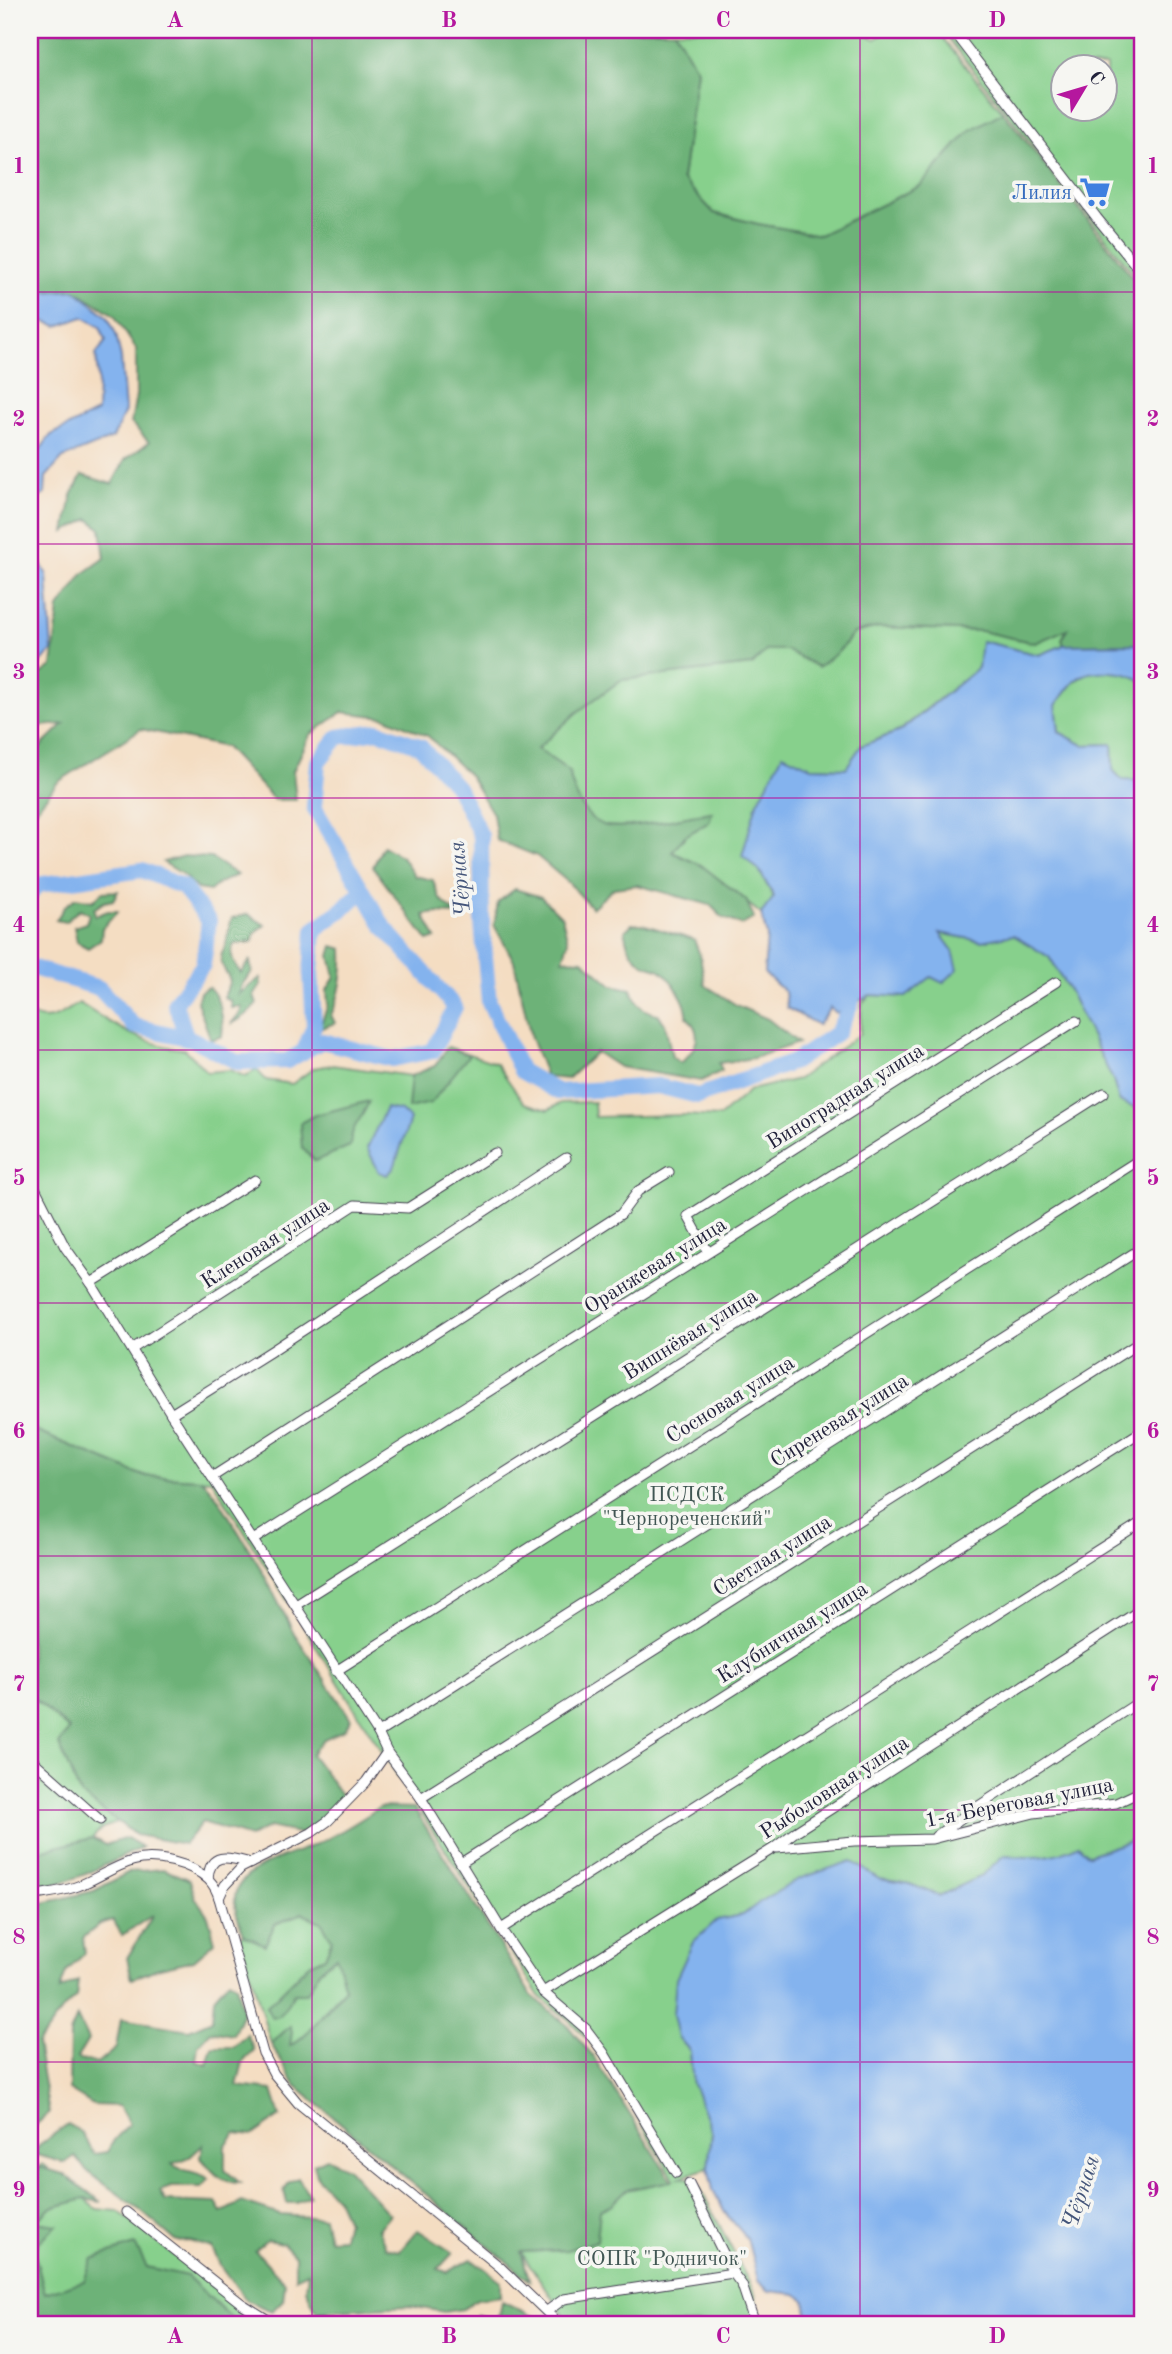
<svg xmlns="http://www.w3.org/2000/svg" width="1172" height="2354" font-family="'Old Standard TT',serif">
<rect width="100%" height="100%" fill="#f6f6f2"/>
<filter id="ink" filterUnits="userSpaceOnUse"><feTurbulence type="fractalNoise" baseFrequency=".0143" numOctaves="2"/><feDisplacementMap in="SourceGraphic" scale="14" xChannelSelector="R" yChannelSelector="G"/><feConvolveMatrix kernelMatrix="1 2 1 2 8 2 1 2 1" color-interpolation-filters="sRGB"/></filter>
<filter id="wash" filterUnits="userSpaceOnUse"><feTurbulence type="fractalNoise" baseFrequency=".00686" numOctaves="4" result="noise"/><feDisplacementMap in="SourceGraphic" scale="28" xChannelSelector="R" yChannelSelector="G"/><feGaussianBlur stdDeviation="1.57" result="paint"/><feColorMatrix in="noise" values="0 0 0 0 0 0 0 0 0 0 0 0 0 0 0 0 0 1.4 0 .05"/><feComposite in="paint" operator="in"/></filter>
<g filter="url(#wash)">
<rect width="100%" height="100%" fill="#f4ddc2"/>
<g fill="#87d08c" stroke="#547964" stroke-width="2" fill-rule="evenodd">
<polygon points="674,30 860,30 864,34 876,39 888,30 936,30 1003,112 969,131 920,186 820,235 758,224 714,213 682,179 697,70"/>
<path d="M 942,30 L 1142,30 L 1142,284 ZM 1064,66 L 1106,66 L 1106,108 L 1064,108 Z"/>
<path d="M 879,627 L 981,631 L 1035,643 L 1068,628 L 1062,639 L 1064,645 L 1039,655 L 982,641 L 978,668 L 899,731 L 861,746 L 846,768 L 811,767 L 759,870 L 774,898 L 761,914 L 701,865 L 672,852 L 685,836 L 709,822 L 712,812 C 687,816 624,832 602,825 C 583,818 572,789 569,771 L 537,749 L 576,713 L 621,680 L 752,665 L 767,650 L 786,650 L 818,666 L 838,652 L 854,633 Z"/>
<polygon points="1090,671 1131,673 1142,681 1142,781 1122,780 1113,770 1112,744 1083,745 1059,732 1056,705 1072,684"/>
<path d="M 939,933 L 981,941 L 1013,935 L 1049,957 L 1069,990 L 1113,1080 L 1119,1101 L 1133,1107 L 1142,1104 L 1142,1826 L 1132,1830 L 1130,1841 L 1089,1855 L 1078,1845 C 1056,1859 1028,1858 1003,1856 L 980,1877 L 939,1896 L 910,1884 L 879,1879 L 851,1861 L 761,1902 L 743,1915 L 717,1920 L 678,2037 L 690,2051 L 693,2084 L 712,2133 L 708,2168 L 678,2178 L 695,2178 L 755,2294 L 760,2324 L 570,2324 L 521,2252 L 567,2250 L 589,2198 L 674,2179 L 611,2072 L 589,2041 L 569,2020 L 539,1996 L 362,1720 L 212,1480 L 143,1476 L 30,1429 L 30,1014 C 48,1026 63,1013 79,1003 C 112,1024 145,1047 185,1049 L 207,1072 L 230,1070 L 246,1077 L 256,1069 L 266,1080 L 292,1084 L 314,1068 L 332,1065 L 411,1076 L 435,1066 L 448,1047 L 496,1063 L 524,1103 L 548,1110 L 561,1103 L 594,1102 L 595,1117 L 685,1115 L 719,1117 L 750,1090 L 798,1079 L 860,1034 L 862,1003 L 870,995 L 906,997 L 953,951 Z"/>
<polygon points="30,1695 69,1730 80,1794 119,1822 102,1828 92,1838 44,1850 30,1855"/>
<polygon points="302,1913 321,1922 332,1939 325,1957 309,1964 266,2007 280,2015 294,1993 307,1993 319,1971 337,1956 345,1989 327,2008 308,2034 290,2046 288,2028 271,2044 240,1937 244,1935 265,1945 275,1924"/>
<polygon points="43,2164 97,2209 118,2211 240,2307 278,2324 30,2324 30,2175"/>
</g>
<g fill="#6db278" stroke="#486a5a" stroke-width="2">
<path d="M 30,30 L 674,30 L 697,70 L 682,179 L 714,213 L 758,224 L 820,235 L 920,186 L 969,131 L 1003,112 L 1142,289 L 1142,644 L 1064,645 L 1062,639 L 1067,629 L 1035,643 L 981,631 L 879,627 L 854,633 L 838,652 L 818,667 L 786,650 L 767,650 L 752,665 L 621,680 L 576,713 L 537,749 L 569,771 C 572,789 583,818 603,825 C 625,832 687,816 712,812 L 709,822 L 685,836 L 672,852 L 701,865 L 746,900 L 754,918 L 742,925 L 723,918 L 710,905 L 637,885 L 614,888 L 592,908 L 569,883 L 537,856 L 497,840 L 493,814 L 470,776 L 428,736 L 384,717 L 342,712 L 310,735 L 293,771 L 296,800 L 274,800 L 225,747 L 141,729 L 58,782 L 30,817 L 30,757 L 64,724 L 30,727 L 30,682 L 52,666 L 59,608 L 83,574 L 105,558 L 101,529 L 89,519 L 65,532 L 72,495 L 82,475 L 112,484 L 125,460 L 149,442 L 131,423 L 136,396 L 136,349 L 114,315 L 75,290 L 30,293 Z"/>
<polygon points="30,393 37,437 30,445"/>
<polygon points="383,846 402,857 415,876 433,880 440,899 457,914 437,913 424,915 436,938 428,941 373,867"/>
<polygon points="184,856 211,858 237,875 219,883 210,891 197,889 182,874 163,862"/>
<path d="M 515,889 L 541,897 L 562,917 L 568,942 L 563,959 L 583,960 L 612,985 L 631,989 C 638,1005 641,1011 658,1014 L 665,1024 L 672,1057 L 681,1063 C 697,1048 704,1034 687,1017 C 689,1004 671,978 660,970 C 655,967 648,967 644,964 C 633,957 625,944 625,931 L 632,924 L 642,924 L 694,940 L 700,955 L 705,985 L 738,1006 L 768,1019 L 798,1043 L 754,1058 L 719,1063 L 722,1071 L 701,1081 L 619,1067 L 596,1052 L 568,1079 L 546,1077 L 531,1038 L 514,961 L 494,925 L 498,902 Z"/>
<polygon points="118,891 113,900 104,902 94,909 95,916 108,911 118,911 102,928 101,939 88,948 77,942 74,927 86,923 89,914 80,909 65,922 56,920 65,906 76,898 93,901 102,892"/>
<path d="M 248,914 L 265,925 L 256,932 L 251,942 L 234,944 C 229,956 233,963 241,973 L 250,961 L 252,972 L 243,983 L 239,994 L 260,978 L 261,985 L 254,996 L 257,1004 C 249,1014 242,1019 231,1024 L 240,1013 L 242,1006 L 231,1008 L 231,1001 L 224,998 L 230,980 L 221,963 L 221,955 C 229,944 227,931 232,918 Z"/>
<path d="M 333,946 L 343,949 C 344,972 341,994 331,1015 L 335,1023 L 319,1029 L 328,1005 L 327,990 L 335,977 L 330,956 Z"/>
<path d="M 208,987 C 221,997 224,1020 222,1036 L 211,1040 L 197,1002 L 200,992 Z"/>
<polygon points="448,1047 469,1055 431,1103 408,1108 411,1076 435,1066"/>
<path d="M 369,1101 C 362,1121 351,1124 350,1146 L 315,1161 L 302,1148 L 300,1123 L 315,1115 Z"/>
<path d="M 30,1429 L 143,1476 L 202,1479 L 218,1498 L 261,1569 L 294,1633 L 351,1719 L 344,1730 L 324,1739 L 311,1754 L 342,1796 C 337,1814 317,1824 302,1834 L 269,1827 L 250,1837 L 202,1822 L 184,1844 L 136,1835 L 80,1794 L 59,1745 L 69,1729 L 30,1695 Z"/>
<path d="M 380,1807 L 414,1808 L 531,1995 L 568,2026 L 594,2058 L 672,2181 L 626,2190 L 612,2204 L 600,2210 L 597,2241 L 567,2250 L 521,2252 L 530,2281 L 295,2085 L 271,2044 L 290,2026 L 292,2031 L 290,2046 C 312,2032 328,2008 345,1989 L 336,1956 L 319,1971 L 307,1993 L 294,1993 L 280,2016 L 272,2018 L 266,2007 L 309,1964 L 325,1957 L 332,1939 L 321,1922 L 302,1913 L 275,1924 L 265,1945 L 244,1935 C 239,1921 230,1902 238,1887 C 253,1863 290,1856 314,1845 C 337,1835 359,1821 380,1807 Z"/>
<path d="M 92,1838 L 105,1845 L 127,1838 L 142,1847 C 102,1867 74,1883 30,1889 L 30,1855 L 44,1850 Z"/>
<polygon points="163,1869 190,1880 195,1897 208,1916 215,1942 194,1960 156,1969 132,1979 127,1958 153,1915 122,1935 113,1920 100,1924 83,1938 85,1953 66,1972 60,1990 78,1981 76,1997 61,2011 37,2044 49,2113 30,2130 30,1906 94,1891 129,1872"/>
<path d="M 229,1980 L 236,1985 L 243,2013 L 233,2035 L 211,2031 L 198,2045 L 196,2061 L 207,2065 L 212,2047 L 234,2047 L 247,2034 L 254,2050 L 243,2062 L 237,2086 L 272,2090 L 280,2116 L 253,2135 L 235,2133 L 225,2146 L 225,2170 L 240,2183 C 221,2183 213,2172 201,2158 L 203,2145 L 190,2157 L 172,2164 C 183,2173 198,2170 209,2179 L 202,2187 L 171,2187 L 160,2191 L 165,2201 L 216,2203 L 222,2213 L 242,2202 L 280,2215 L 324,2218 L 329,2239 L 343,2238 L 347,2221 L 337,2199 L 318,2178 L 314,2164 L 327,2158 L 347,2168 L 390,2215 L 378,2229 L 386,2248 L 400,2251 L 418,2230 L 453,2253 L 438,2269 L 447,2272 L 472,2259 L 501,2281 L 501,2296 L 477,2299 L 463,2309 L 444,2312 L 409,2306 L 316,2311 L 306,2289 L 308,2272 L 295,2278 L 295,2256 L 283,2243 L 267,2240 L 255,2250 L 285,2283 L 283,2300 L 272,2311 L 247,2301 L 220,2265 L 212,2248 L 190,2241 L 177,2242 L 135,2206 L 88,2172 L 75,2156 L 65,2163 L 33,2154 L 39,2145 L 68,2124 L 82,2133 L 94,2154 L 107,2152 L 114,2140 L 129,2124 L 119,2106 L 93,2105 L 69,2090 L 70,2033 L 77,2017 L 88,2040 L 77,2058 L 97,2064 L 116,2048 L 121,2019 L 189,2030 L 212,2020 L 214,1998 Z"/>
<polygon points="40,2167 63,2174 102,2202 85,2199 51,2208 35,2222 57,2225 38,2243 35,2255 45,2293 84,2281 92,2259 135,2245 147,2267 187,2276 238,2324 30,2324 30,2175"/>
<polygon points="298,2178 310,2196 296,2203 287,2203 284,2191 289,2182"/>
<polygon points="502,2301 541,2320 544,2324 479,2324 477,2315 495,2321 500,2312"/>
</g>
<g fill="#84b3ee" stroke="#536a94" stroke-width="2">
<polygon points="75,290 107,316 116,334 121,358 125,411 113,438 63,458 46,477 45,494 30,503 30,455 39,451 51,435 97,412 98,379 96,354 106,341 100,327 83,317 58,326 44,321 30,326 30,293"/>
<polygon points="30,543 47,575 52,651 30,675 30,635 32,632 30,622"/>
<path d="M 981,641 L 1039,655 L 1064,645 L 1142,644 L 1142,681 C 1131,674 1123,673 1110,672 C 1078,670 1074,680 1056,705 L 1059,732 L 1083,745 L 1112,744 L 1113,770 L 1122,780 L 1142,781 L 1142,1104 L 1133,1107 L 1119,1101 L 1113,1080 L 1069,990 L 1049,957 L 1013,935 L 981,941 L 940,933 L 953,951 L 958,969 L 943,983 L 931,977 L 906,997 L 870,995 L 836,1013 L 830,1008 L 818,1025 L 787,1008 L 785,992 L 764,973 L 767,936 L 761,914 L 774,897 L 759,870 L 742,856 L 756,806 L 783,754 L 811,767 L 846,768 L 861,746 L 900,731 L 978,668 Z"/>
<polygon points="386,1108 401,1111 410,1119 394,1168 387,1175 379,1172 367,1148"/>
<path d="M 1142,1826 L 1142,2324 L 808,2324 L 808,2315 L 805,2300 L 796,2294 L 769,2291 L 758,2281 L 747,2238 L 726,2214 L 713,2190 L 708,2168 L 712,2133 L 693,2084 L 690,2051 L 678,2037 L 673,2015 L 676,1979 L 693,1942 L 717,1920 L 743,1915 L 760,1902 L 799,1879 L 851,1861 L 879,1879 L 910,1884 L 939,1896 L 980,1877 L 1003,1856 C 1028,1858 1056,1859 1078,1845 L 1089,1855 L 1130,1841 L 1132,1830 Z"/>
</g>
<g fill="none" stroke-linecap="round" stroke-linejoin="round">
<g stroke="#84b3ee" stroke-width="16">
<polyline points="30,895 37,885 142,870 183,887 209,921 203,965 175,1003 187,1038"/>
<polyline points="30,967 99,988 134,1026 192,1039 237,1062 287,1061 322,1041 392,1059 433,1051 455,1007 384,927 314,807 318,762 338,737 378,731 420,746 457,787 481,836 482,922 489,1002 521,1071 558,1092 658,1086 698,1096 794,1062 837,1033 851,1004 855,986"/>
<polyline points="304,1051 314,1026 311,974 314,930 344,908 363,890"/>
</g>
</g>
</g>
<g filter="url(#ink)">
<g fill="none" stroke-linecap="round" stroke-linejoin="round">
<defs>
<g id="street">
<polyline points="953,30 1097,218 1142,273"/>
<polyline points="30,1178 65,1247 91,1283 171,1414 378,1733 387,1752 421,1798 501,1929 543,1992 586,2029 604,2053 676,2173"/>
<polyline points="708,1252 688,1216 1056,982"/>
<polyline points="91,1283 255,1180"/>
<polyline points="132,1349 355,1205 408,1208 495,1153"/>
<polyline points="171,1414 273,1350 566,1158"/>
<polyline points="212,1477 621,1214 638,1191 669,1172"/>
<polyline points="253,1540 1076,1021"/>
<polyline points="296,1605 1104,1093"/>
<polyline points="336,1671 1142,1158"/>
<polyline points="378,1733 1142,1248"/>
<polyline points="387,1752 366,1782 328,1821 311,1833 241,1868 225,1885 219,1898 263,2053 274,2074 298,2103 500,2267 559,2324"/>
<polyline points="30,1758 100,1820"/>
<polyline points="421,1798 1142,1341"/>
<polyline points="936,1836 974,1809 1142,1700"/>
<polyline points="777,1848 854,1841 932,1839 1034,1813 1116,1803 1142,1791"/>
<polyline points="461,1863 1142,1431"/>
<path d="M 208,1878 C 210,1850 231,1858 251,1863"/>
<path d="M 30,1896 C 45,1893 63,1892 78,1886 C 96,1879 113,1867 132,1861 C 155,1854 191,1863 209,1880 C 214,1885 217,1891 219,1898"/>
<polyline points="501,1929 1142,1522"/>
<polyline points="543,1992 774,1848 795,1832 1142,1609"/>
<polyline points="689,2184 733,2273 742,2285 755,2324"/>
<polyline points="126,2212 241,2303 268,2320 297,2324 416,2324"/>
<polyline points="547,2311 564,2299 733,2273"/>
</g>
</defs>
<use href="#street" stroke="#423e4f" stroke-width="11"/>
<use href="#street" stroke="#fff" stroke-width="9"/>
</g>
</g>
<path fill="none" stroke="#b5179e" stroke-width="2" stroke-opacity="0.55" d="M 312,30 L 312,2324M 586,30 L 586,2324M 860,30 L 860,2324M 30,292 L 1142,292M 30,544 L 1142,544M 30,798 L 1142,798M 30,1050 L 1142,1050M 30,1303 L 1142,1303M 30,1556 L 1142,1556M 30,1810 L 1142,1810M 30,2062 L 1142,2062"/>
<defs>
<symbol id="supermarket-bare" viewBox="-9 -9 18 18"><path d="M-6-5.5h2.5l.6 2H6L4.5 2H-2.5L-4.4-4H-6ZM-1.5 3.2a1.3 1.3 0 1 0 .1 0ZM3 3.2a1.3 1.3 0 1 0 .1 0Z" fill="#3f7fe0" stroke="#f6f6f2" stroke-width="2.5" paint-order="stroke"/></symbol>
</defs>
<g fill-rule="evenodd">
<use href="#supermarket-bare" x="1073" y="170" width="44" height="44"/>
</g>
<g text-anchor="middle" stroke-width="7" stroke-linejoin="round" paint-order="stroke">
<g font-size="21" fill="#366cbe" stroke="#f6f6f2" text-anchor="end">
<text x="1072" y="199">Лилия</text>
</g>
<g font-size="21" fill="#22223b" stroke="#f6f6f2">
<text transform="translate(845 1096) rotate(-32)" y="7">Виноградная улица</text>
<text transform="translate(265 1243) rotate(-33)" y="7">Кленовая улица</text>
<text transform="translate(655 1265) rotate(-32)" y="7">Оранжевая улица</text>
<text transform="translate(690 1334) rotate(-32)" y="7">Вишнёвая улица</text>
<text transform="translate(730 1399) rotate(-32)" y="7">Сосновая улица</text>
<text transform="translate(839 1420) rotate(-32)" y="7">Сиреневая улица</text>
<text transform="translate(772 1555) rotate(-32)" y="7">Светлая улица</text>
<text transform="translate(792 1632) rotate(-32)" y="7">Клубничная улица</text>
<text transform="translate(834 1787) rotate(-33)" y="7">Рыболовная улица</text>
<text transform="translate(1019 1802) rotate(-11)" y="7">1-я Береговая улица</text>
</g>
<g font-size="21" fill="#405653" stroke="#f6f6f2">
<text x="687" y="1501">ПСДСК<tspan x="687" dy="24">"Чернореченский"</tspan></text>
<text x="662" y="2265">СОПК "Родничок"</text>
</g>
<g font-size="23" font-style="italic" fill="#44557a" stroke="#f6f6f2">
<text transform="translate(459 879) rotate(-95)" y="8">Чёрная</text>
<text transform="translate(1080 2192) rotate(-72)" y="8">Чёрная</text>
</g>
</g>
<rect width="1172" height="2354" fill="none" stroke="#f6f6f2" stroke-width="77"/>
<g transform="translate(1084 88) rotate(52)"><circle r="33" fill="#f6f6f2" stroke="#a1a1a9" stroke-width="2"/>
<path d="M0-5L12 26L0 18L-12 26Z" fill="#b5179e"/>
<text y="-10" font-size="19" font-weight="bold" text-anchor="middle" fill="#22223b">С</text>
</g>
<rect x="38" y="38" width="1096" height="2278" fill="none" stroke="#b5179e" stroke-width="2.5"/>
<g font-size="23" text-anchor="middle" font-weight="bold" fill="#b5179e">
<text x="175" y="27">A</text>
<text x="449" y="27">B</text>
<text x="723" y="27">C</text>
<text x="997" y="27">D</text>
<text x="19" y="173">1</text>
<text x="1153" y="173">1</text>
<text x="19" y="426">2</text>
<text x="1153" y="426">2</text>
<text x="19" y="679">3</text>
<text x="1153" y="679">3</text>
<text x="19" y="932">4</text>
<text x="1153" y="932">4</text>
<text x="19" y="1185">5</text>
<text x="1153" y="1185">5</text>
<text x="19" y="1438">6</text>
<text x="1153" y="1438">6</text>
<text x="19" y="1691">7</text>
<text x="1153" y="1691">7</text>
<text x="19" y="1944">8</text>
<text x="1153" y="1944">8</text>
<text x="19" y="2197">9</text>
<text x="1153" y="2197">9</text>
<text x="175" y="2343">A</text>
<text x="449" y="2343">B</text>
<text x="723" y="2343">C</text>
<text x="997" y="2343">D</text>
</g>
</svg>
